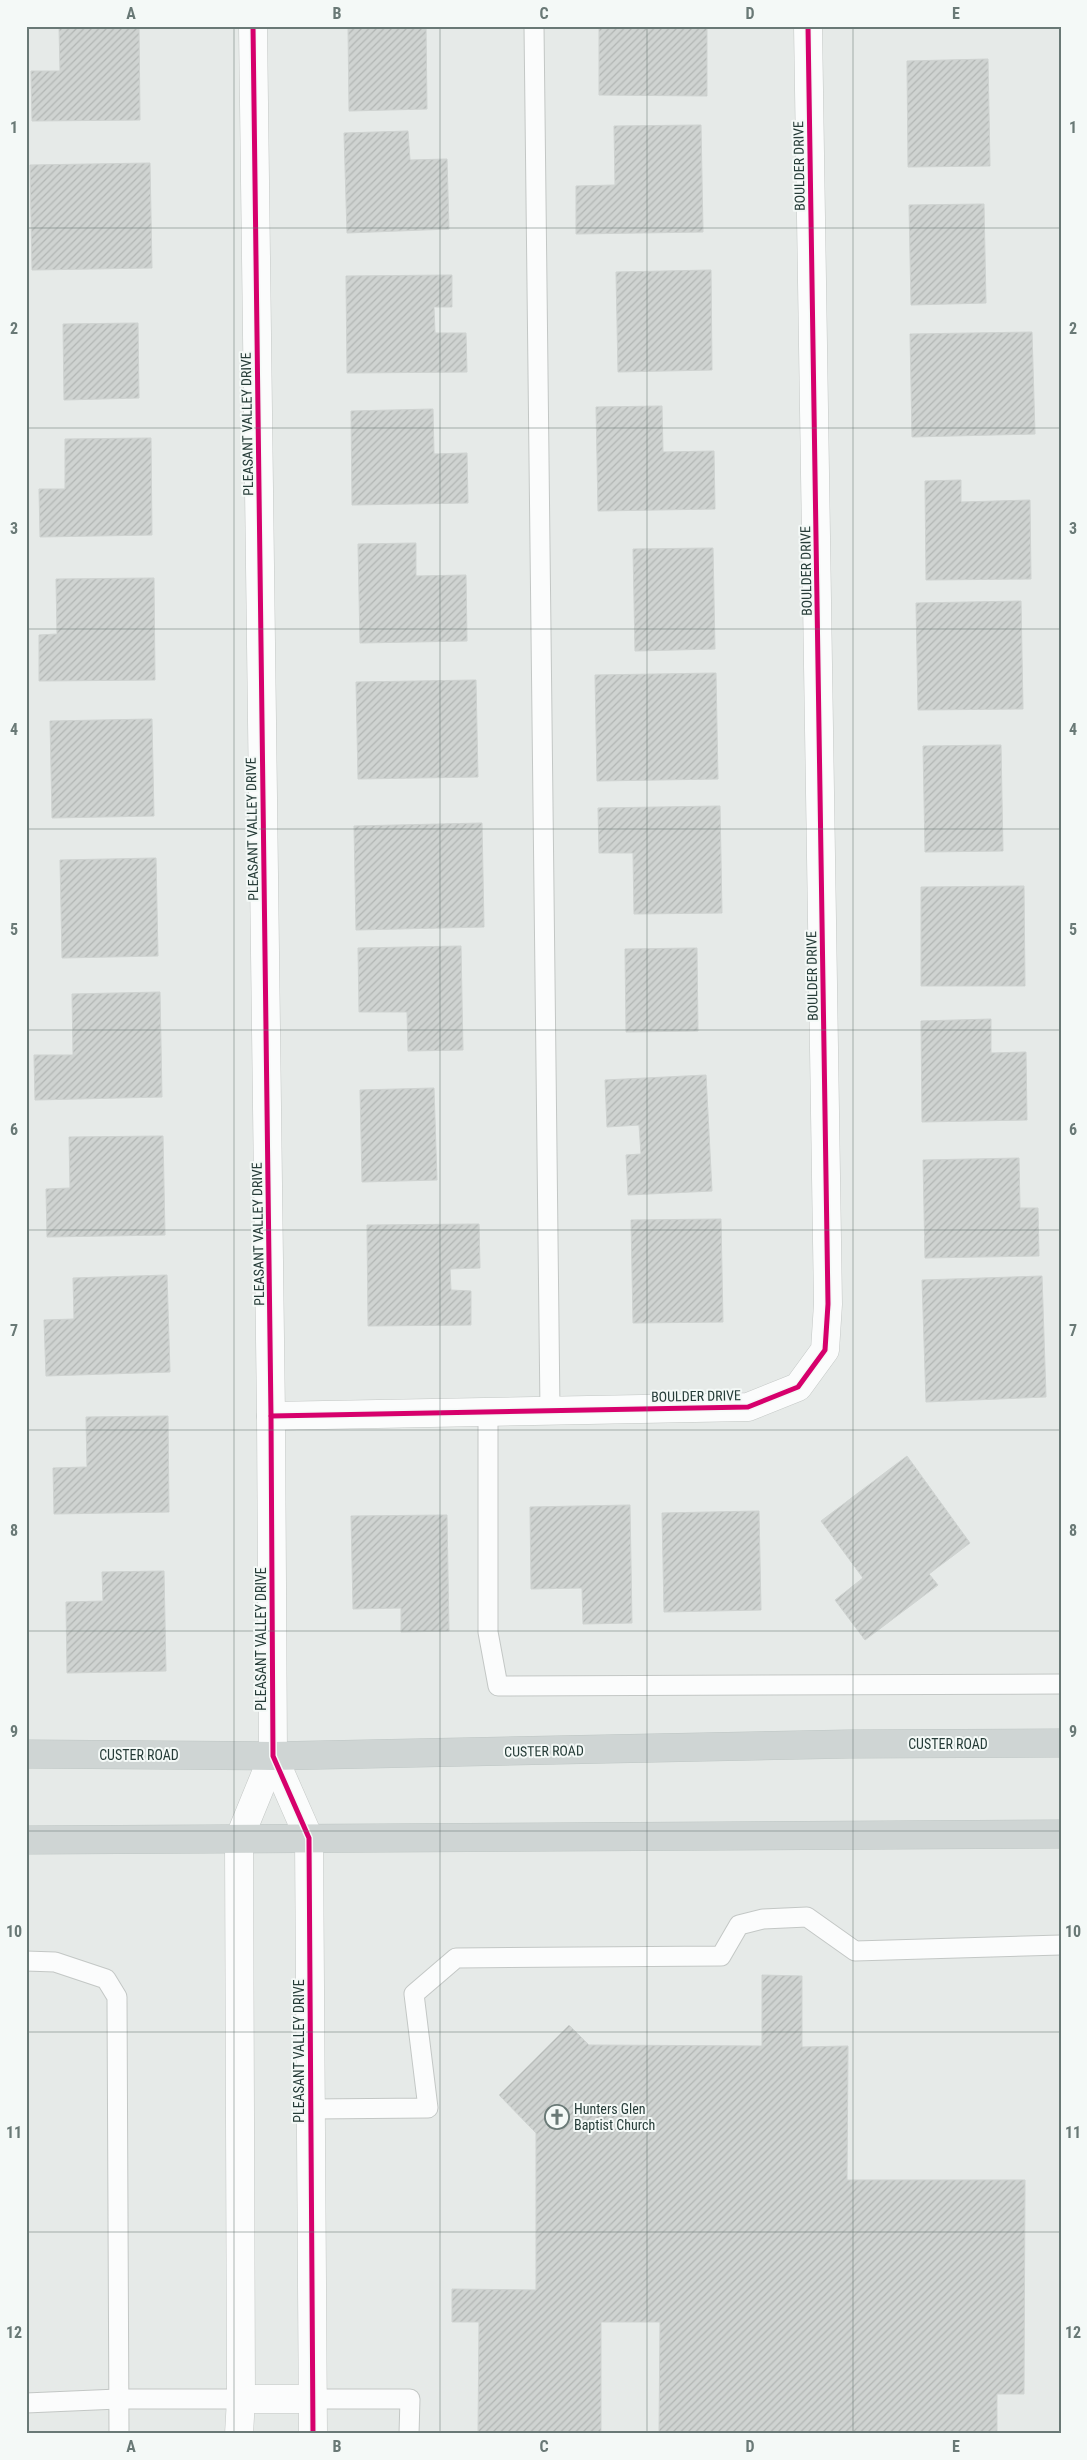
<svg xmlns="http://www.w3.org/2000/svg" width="1087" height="2460" font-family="'Roboto Condensed',sans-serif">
<defs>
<pattern id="building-hatch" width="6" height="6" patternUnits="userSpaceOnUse" patternTransform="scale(1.25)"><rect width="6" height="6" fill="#cfd3d1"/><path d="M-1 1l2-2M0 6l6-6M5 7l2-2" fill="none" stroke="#b2b6b4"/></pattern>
</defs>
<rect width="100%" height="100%" fill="#e6eae8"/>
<g fill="url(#building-hatch)" stroke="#cfd3d1">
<polygon points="59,26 139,26 140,120 32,121 31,71 60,71"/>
<polygon points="348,26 426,26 427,109 349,111"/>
<polygon points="599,26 707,26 707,96 599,95"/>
<polygon points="988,59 990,166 908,167 907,61"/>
<polygon points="701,125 703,232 576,234 576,186 615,185 614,126"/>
<polygon points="408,131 410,160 447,159 449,229 347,233 344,133"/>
<polygon points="150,163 152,268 32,270 30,165"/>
<polygon points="984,204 986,303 911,305 909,205"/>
<polygon points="711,270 712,370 618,372 616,272"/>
<polygon points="452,275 452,307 434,307 435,333 466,333 467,372 347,373 346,276"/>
<polygon points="138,323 139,398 64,400 63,324"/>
<polygon points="1032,332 1035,434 912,437 910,334"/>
<polygon points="662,406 663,452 714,451 715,509 598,511 596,407"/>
<polygon points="433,409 434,454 467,453 468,503 352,505 351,411"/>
<polygon points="151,438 152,535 40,537 39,489 65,489 65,439"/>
<polygon points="961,480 961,502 1030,500 1031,579 926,580 925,481"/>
<polygon points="416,543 416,576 466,575 467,641 360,643 358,544"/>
<polygon points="713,548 715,649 635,651 633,549"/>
<polygon points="154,578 155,680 39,681 39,635 57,634 56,579"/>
<polygon points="1021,601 1023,709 918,710 916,603"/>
<polygon points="716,673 718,779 597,781 595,675"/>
<polygon points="476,680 478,777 358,779 356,682"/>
<polygon points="152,719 154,816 52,818 50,721"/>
<polygon points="1001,745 1003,851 925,852 923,746"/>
<polygon points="720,806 722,913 634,914 633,853 599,853 598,808"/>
<polygon points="482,823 484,927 356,930 354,826"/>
<polygon points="156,858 158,956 62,958 60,860"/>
<polygon points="1024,886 1025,986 921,986 921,887"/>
<polygon points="461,946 463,1050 408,1051 407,1012 359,1012 358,948"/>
<polygon points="697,948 698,1031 626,1032 625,949"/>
<polygon points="160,992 162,1097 35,1100 34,1055 73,1055 72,994"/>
<polygon points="991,1019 991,1053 1026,1052 1027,1120 922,1122 921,1021"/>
<polygon points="706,1075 712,1191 628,1195 626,1155 641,1154 639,1125 607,1127 605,1080"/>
<polygon points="434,1088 437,1180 362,1182 360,1090"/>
<polygon points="163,1136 165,1235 47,1237 46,1189 70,1188 69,1137"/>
<polygon points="1019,1158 1020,1208 1038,1208 1039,1256 925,1258 923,1160"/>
<polygon points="721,1219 723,1322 633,1323 631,1220"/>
<polygon points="479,1224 480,1268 450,1269 451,1290 471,1291 471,1325 368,1326 367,1225"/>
<polygon points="167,1275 170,1372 46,1376 44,1320 74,1319 73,1278"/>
<polygon points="1042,1276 1046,1397 926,1402 922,1280"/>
<polygon points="168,1416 169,1512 54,1514 53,1468 87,1467 86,1417"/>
<polygon points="907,1456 970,1543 929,1574 938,1585 865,1640 835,1600 863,1578 821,1521"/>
<polygon points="630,1505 632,1623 583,1624 582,1588 531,1589 530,1507"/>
<polygon points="759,1511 761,1610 664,1612 662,1513"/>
<polygon points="447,1515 449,1631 401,1632 401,1608 353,1609 351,1516"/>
<polygon points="164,1571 166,1671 67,1673 66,1602 103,1601 102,1572"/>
<polygon points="762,1975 802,1976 802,2047 848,2046 847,2180 1025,2180 1024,2394 997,2394 997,2434 659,2434 660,2322 601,2322 601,2434 478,2434 479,2322 452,2322 452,2289 536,2290 536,2133 499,2095 569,2025 589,2045 762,2046"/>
</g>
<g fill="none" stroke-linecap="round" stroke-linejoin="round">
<defs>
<g id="service">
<polyline points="534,26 550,1411"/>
<polyline points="488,1412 488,1632 498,1686 1061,1684"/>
<polyline points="26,1961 55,1962 106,1979 117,1997 119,2434"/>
<polyline points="311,2109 428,2108 414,1994 456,1958 721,1956 739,1925 763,1919 807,1917 855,1951 1061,1945"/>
<polyline points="313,2399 410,2399 409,2434"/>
<polyline points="26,2403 118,2399 241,2399"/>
</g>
<g id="minor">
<polyline points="253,26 271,1416 273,1756"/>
<polyline points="271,1416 748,1407 798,1387 825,1350 828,1304 808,26"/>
</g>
<g id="tertiary">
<polyline points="273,1756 309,1838 313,2434"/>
<polyline points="241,2399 313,2399"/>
<polyline points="239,2434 241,2399 239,1839 273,1756"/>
</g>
<g id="primary">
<polyline points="26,1754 273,1756 849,1744 1061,1743"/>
<polyline points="26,1840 1061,1834"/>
</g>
</defs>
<use href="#service" stroke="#c3c7c5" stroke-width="21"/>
<use href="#minor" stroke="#c3c7c5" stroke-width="29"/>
<use href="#tertiary" stroke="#c3c7c5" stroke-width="29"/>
<use href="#primary" stroke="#bec6c4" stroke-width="29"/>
<use href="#service" stroke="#fbfcfc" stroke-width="19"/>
<use href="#minor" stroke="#fbfcfc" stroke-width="28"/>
<use href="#tertiary" stroke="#fbfcfc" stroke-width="28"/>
<use href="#primary" stroke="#cfd5d4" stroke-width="28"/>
<defs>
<g id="cycleway">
<polyline points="253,26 271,1416 273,1756 309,1838 313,2434"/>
<polyline points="271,1416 748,1407 798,1387 825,1350 828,1304 808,26"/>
</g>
</defs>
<use href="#cycleway" stroke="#f4f9f7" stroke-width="8"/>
<use href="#cycleway" stroke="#d6006c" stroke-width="5"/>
</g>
<path fill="none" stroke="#697976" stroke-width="1" stroke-opacity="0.55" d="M 234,26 L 234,2434M 440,26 L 440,2434M 647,26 L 647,2434M 853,26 L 853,2434M 26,228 L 1061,228M 26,428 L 1061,428M 26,629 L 1061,629M 26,829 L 1061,829M 26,1030 L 1061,1030M 26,1230 L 1061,1230M 26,1430 L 1061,1430M 26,1631 L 1061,1631M 26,1831 L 1061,1831M 26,2032 L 1061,2032M 26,2232 L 1061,2232"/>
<defs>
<symbol id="church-ring" viewBox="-11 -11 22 22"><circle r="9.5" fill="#f4f9f7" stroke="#697976" stroke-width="1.5"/><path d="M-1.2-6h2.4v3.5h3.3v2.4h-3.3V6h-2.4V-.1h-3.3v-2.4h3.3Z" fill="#697976"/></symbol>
</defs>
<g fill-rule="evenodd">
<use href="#church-ring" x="543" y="2103" width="28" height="28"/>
</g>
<g text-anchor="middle" stroke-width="4" stroke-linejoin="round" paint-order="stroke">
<g font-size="14" fill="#263c38" stroke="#f4f9f7">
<text transform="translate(799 166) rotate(-91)" y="5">BOULDER DRIVE</text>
<text transform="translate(247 424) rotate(-91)" y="5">PLEASANT VALLEY DRIVE</text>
<text transform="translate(806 571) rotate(-91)" y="5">BOULDER DRIVE</text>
<text transform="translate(252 829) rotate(-91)" y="5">PLEASANT VALLEY DRIVE</text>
<text transform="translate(812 976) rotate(-91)" y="5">BOULDER DRIVE</text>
<text transform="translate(258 1234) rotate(-91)" y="5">PLEASANT VALLEY DRIVE</text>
<text transform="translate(696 1396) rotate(-1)" y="5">BOULDER DRIVE</text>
<text transform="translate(261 1639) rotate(-90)" y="5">PLEASANT VALLEY DRIVE</text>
<text x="948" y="1749">CUSTER ROAD</text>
<text transform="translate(544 1751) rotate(-1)" y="5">CUSTER ROAD</text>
<text x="139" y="1760">CUSTER ROAD</text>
<text transform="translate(299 2051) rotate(-90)" y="5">PLEASANT VALLEY DRIVE</text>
</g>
<g font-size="14" fill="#263c38" stroke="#f4f9f7" text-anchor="start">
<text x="574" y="2114">Hunters Glen<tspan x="574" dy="16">Baptist Church</tspan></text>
</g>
</g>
<rect width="1087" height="2460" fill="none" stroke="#f4f9f7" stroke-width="55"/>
<rect x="28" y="28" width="1032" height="2404" fill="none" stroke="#697976" stroke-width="2"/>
<g font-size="16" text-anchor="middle" font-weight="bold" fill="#697976">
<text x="131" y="19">A</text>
<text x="337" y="19">B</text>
<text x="544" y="19">C</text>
<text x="750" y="19">D</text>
<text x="956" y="19">E</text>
<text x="14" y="133">1</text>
<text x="1073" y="133">1</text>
<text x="14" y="334">2</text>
<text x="1073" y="334">2</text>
<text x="14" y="534">3</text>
<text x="1073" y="534">3</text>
<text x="14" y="735">4</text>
<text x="1073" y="735">4</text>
<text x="14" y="935">5</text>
<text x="1073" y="935">5</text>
<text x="14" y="1135">6</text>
<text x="1073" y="1135">6</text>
<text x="14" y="1336">7</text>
<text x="1073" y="1336">7</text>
<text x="14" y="1536">8</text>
<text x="1073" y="1536">8</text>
<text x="14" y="1737">9</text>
<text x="1073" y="1737">9</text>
<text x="14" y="1937">10</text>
<text x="1073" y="1937">10</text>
<text x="14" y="2138">11</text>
<text x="1073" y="2138">11</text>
<text x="14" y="2338">12</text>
<text x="1073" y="2338">12</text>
<text x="131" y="2452">A</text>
<text x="337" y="2452">B</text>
<text x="544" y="2452">C</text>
<text x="750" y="2452">D</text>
<text x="956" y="2452">E</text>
</g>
</svg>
